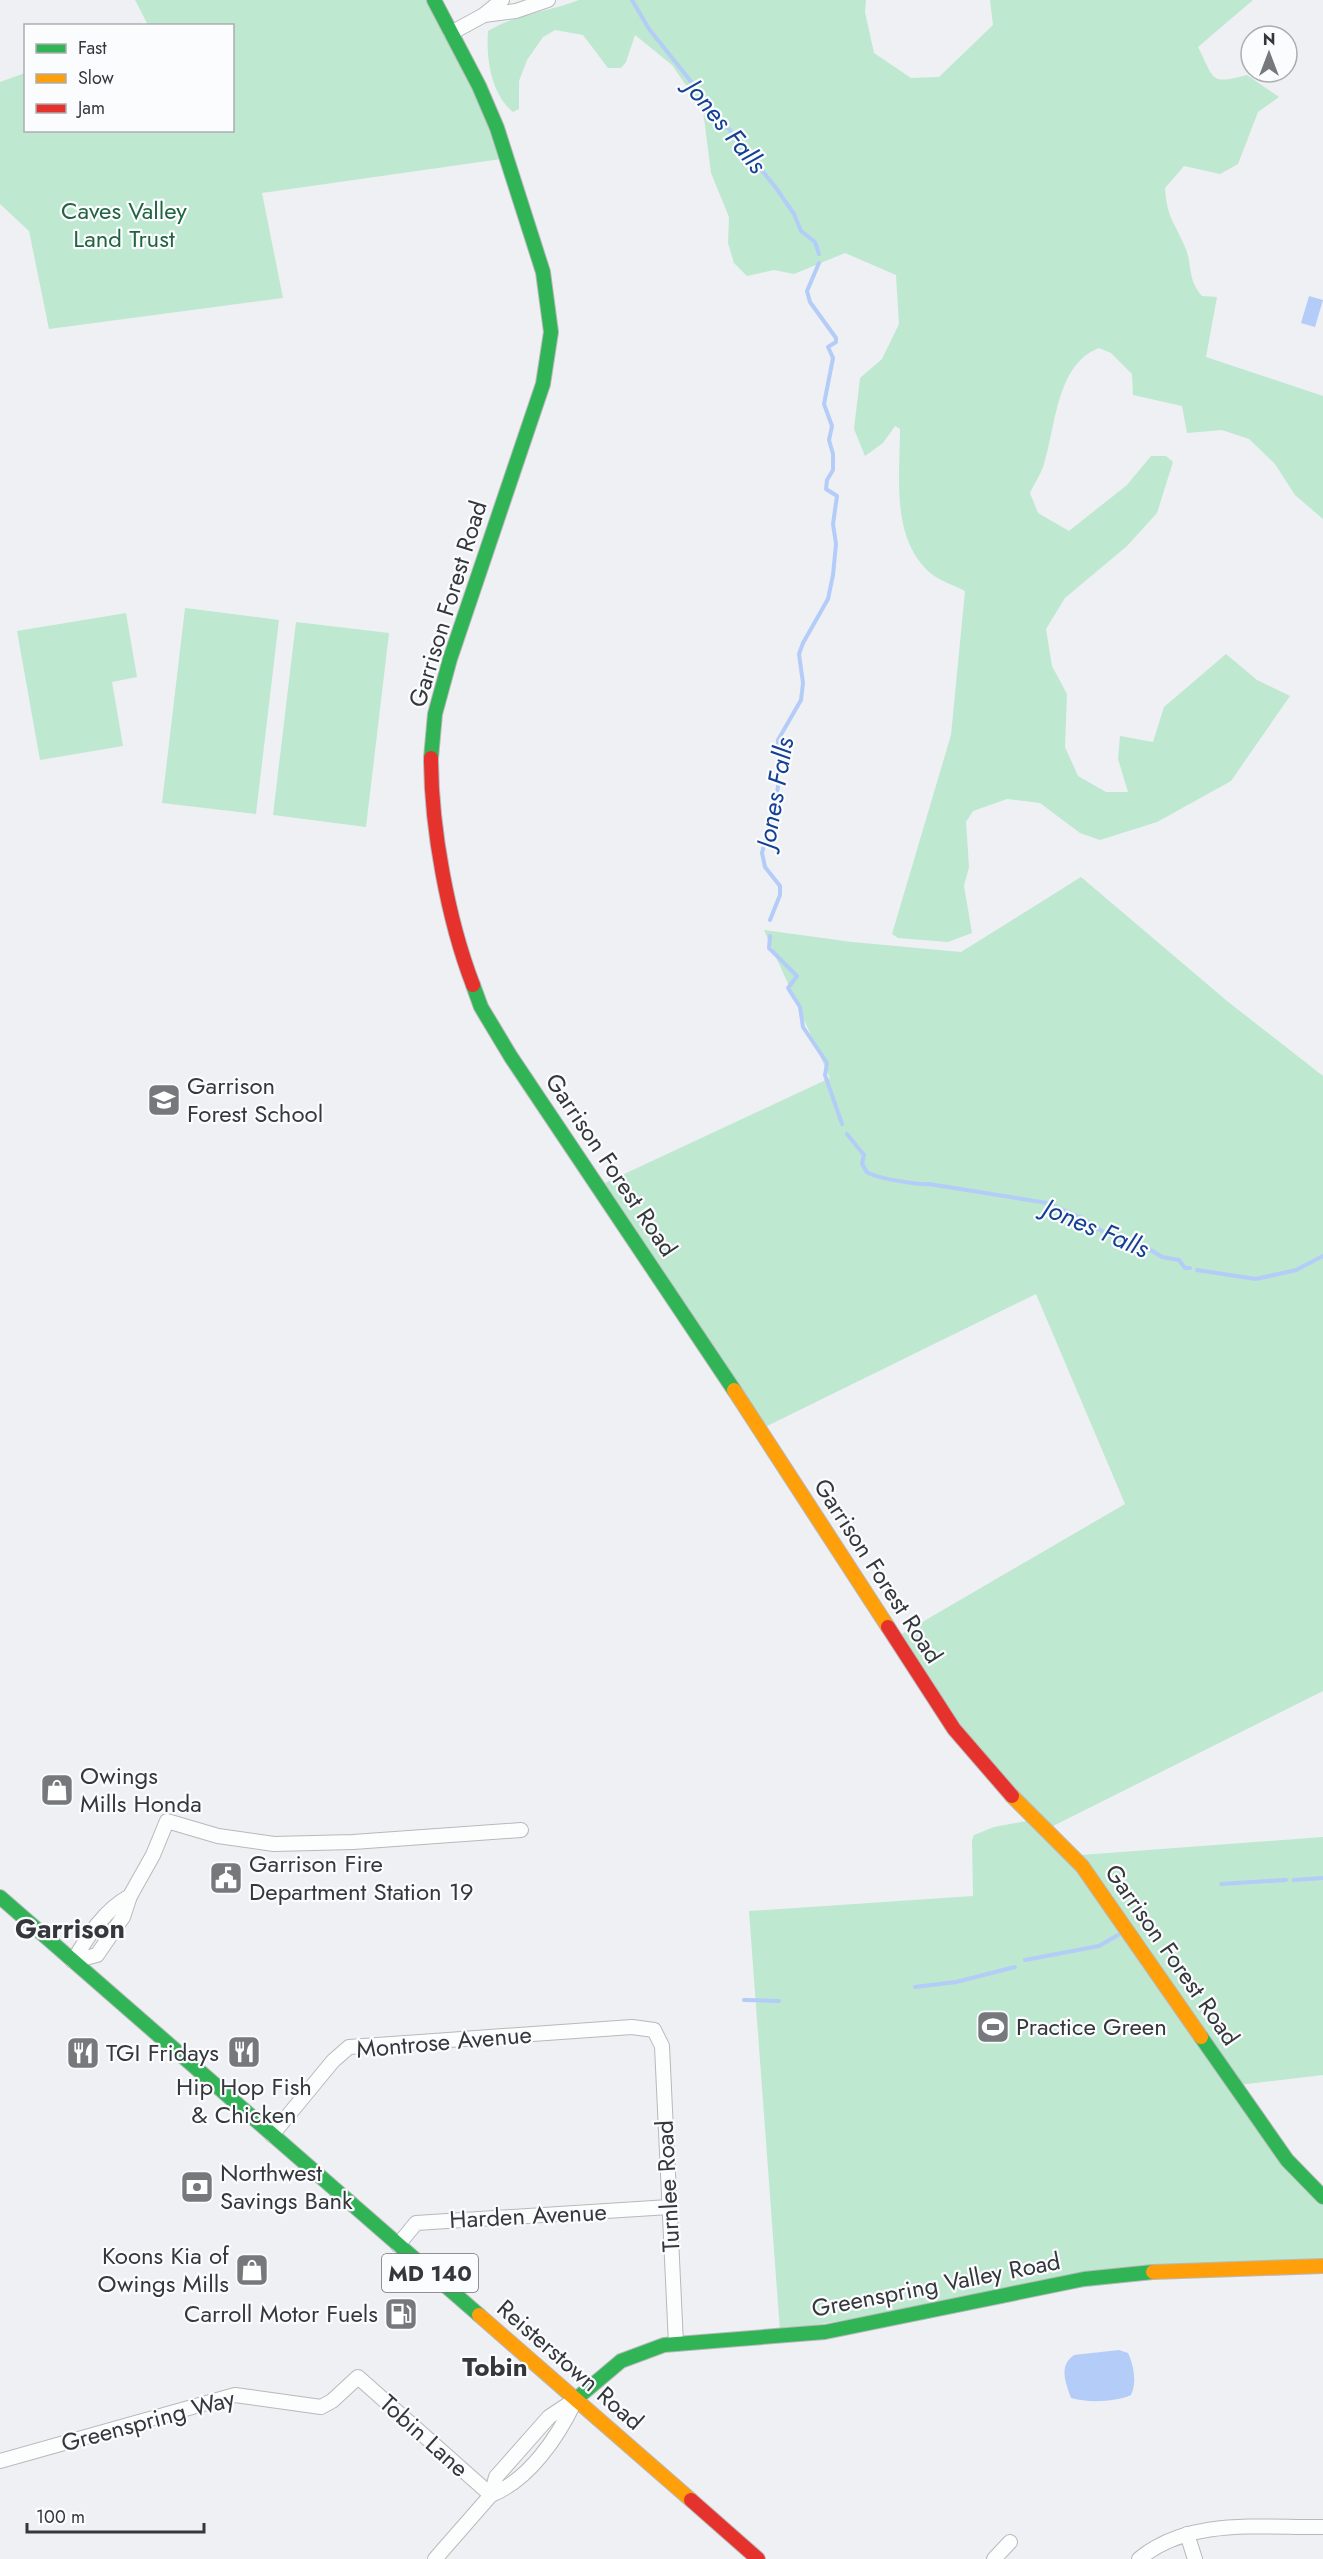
<svg xmlns="http://www.w3.org/2000/svg" width="1323" height="2559" font-family="Jost,sans-serif">
<rect width="100%" height="100%" fill="#eef0f4"/>
<g fill="#bee8d0">
<polygon points="135,0 428,0 474,88 501,159 262,193 283,298 49,329 29,231 0,204 0,82 25,73 26,130 232,130 232,26 148,25"/>
<path d="M 579,0 L 866,0 L 865,12 L 874,53 L 911,78 L 939,77 L 993,25 L 990,0 L 1253,0 L 1198,47 C 1215,80 1209,85 1247,75 L 1279,97 L 1258,112 L 1238,164 L 1220,174 L 1184,166 L 1165,188 C 1167,218 1174,221 1185,247 C 1193,266 1187,279 1202,296 L 1217,297 L 1206,357 L 1323,396 L 1323,519 L 1295,495 L 1275,464 L 1249,439 L 1222,430 L 1187,433 L 1182,406 L 1133,395 L 1132,374 L 1111,353 L 1099,348 C 1056,364 1056,427 1044,464 C 1041,474 1034,484 1030,493 L 1038,513 L 1069,531 L 1127,485 L 1151,456 L 1166,456 L 1173,462 L 1157,513 L 1127,546 L 1065,598 L 1046,629 L 1052,666 L 1067,694 L 1065,747 L 1078,776 L 1106,792 L 1128,792 L 1118,759 L 1120,736 L 1153,742 L 1164,707 L 1226,654 L 1257,680 L 1290,696 L 1231,781 L 1157,822 L 1100,840 L 1080,833 L 1040,803 L 1007,799 L 973,811 L 966,822 L 969,867 L 964,886 L 972,933 L 948,942 L 898,938 L 892,934 L 951,735 L 965,591 C 954,585 937,580 928,571 C 891,535 900,477 900,429 L 895,426 L 883,443 L 865,456 L 854,429 L 860,378 L 882,359 L 899,324 L 896,275 L 845,253 L 794,274 L 774,270 L 747,276 L 734,263 L 728,243 L 729,217 L 711,173 L 703,110 L 672,65 L 635,35 L 626,62 L 621,68 L 608,68 L 583,35 L 555,30 L 543,37 L 527,60 L 519,81 L 519,109 L 513,112 C 491,94 486,58 488,31 C 516,14 548,12 579,0 Z"/>
<polygon points="185,608 279,620 256,814 162,803"/>
<polygon points="126,613 137,677 112,682 123,746 40,760 17,631"/>
<polygon points="296,622 389,633 366,827 273,815"/>
<polygon points="1081,877 1227,1001 1323,1076 1323,1691 1053,1826 1081,1855 1323,1837 1323,2075 1230,2086 1323,2204 1323,2259 920,2307 780,2331 749,1911 973,1896 972,1840 974,1835 994,1827 1042,1818 979,1753 900,1635 1125,1504 1036,1294 765,1427 605,1183 830,1078 764,930 852,942 961,952"/>
</g>
<g fill="#b4ccf8">
<polygon points="1309,296 1323,300 1315,327 1301,323"/>
<path d="M 1119,2350 L 1128,2353 C 1134,2366 1137,2383 1131,2395 C 1116,2402 1087,2403 1071,2398 C 1066,2383 1058,2366 1074,2355 Z"/>
</g>
<g fill="none" stroke-linecap="round" stroke-linejoin="round">
<g stroke="#b4ccf8" stroke-width="4">
<polyline points="632,0 649,29 776,188 794,214 801,231 815,242 819,254"/>
<polyline points="770,920 780,895 780,886 765,867 762,853 778,787 778,740 801,700 803,683 799,654 803,643 828,599 833,575 836,544 833,524 837,496 826,489 827,480 833,470 833,454 829,440 832,426 824,404 833,358 828,347 836,342 836,338 810,302 807,291 819,263"/>
<polyline points="770,936 769,948 797,976 788,988 800,1007 803,1027 827,1063 825,1075 842,1124"/>
<path d="M 847,1134 L 864,1155 L 862,1164 C 864,1166 865,1170 867,1172 C 875,1178 918,1185 929,1184 L 1047,1203 L 1082,1218 L 1105,1233 L 1146,1247 L 1162,1257 L 1179,1260 L 1185,1268 L 1190,1268"/>
<polyline points="1197,1270 1256,1279 1296,1270 1323,1256"/>
<polyline points="1294,1880 1323,1878"/>
<polyline points="1221,1884 1286,1880"/>
<polyline points="1025,1960 1099,1946 1118,1935"/>
<polyline points="915,1987 956,1982 1015,1967"/>
<polyline points="744,2000 779,2001"/>
</g>
<defs>
<g id="street">
<polyline points="484,15 516,11 548,0"/>
<polyline points="451,33 484,15 502,0"/>
<polyline points="73,1961 97,1955 123,1917 130,1896 153,1855 167,1821 218,1836 274,1844 353,1842 521,1830"/>
<path d="M 73,1961 C 88,1936 104,1910 130,1896"/>
<polyline points="272,2135 333,2061 349,2047 632,2027 654,2030 662,2046 676,2344"/>
<polyline points="398,2245 416,2223 669,2207"/>
<polyline points="0,2461 235,2395 321,2407 332,2401 358,2377 491,2495"/>
<path d="M 491,2495 C 529,2480 558,2437 575,2401"/>
<polyline points="1187,2534 1195,2559"/>
<polyline points="435,2559 491,2495 496,2477 549,2417 576,2399"/>
<polyline points="994,2559 1010,2542"/>
<path d="M 1139,2559 C 1189,2517 1262,2528 1323,2527"/>
</g>
<g id="fast">
<polyline points="431,758 435,714 450,659 543,384 551,332 543,272 497,128 479,86 434,0"/>
<polyline points="473,985 481,1007 511,1057 734,1390"/>
<polyline points="0,1897 479,2315"/>
<polyline points="1201,2037 1287,2160 1323,2197"/>
<polyline points="576,2399 621,2361 664,2345 825,2332 1084,2279 1153,2272"/>
</g>
<g id="slow">
<polyline points="734,1390 888,1627"/>
<polyline points="1012,1796 1082,1866 1201,2037"/>
<polyline points="1153,2272 1323,2266"/>
<polyline points="479,2315 691,2500"/>
</g>
<g id="jam">
<path d="M 431,758 C 431,828 448,920 473,985"/>
<polyline points="888,1627 954,1729 1012,1796"/>
<polyline points="691,2500 758,2559"/>
</g>
</defs>
<use href="#street" stroke="#b7b9bc" stroke-width="16"/>
<use href="#fast" stroke="#b7b9bc" stroke-width="16"/>
<use href="#slow" stroke="#b7b9bc" stroke-width="16"/>
<use href="#jam" stroke="#b7b9bc" stroke-width="16"/>
<use href="#street" stroke="#fcfdfd" stroke-width="14"/>
<use href="#fast" stroke="#30b455" stroke-width="14"/>
<use href="#slow" stroke="#ff9f0a" stroke-width="14"/>
<use href="#jam" stroke="#e5322d" stroke-width="14"/>
</g>
<defs>
<symbol id="school-square" viewBox="-11 -11 22 22"><rect x="-9" y="-9" width="18" height="18" rx="4" fill="#76787c" stroke="#fbfcfe"/><path d="M0-5L7-2L0 1L-7-2ZM-4 1L0 2.5L4 1V4Q0 6-4 4Z" fill="#fff"/></symbol>
<symbol id="shop-square" viewBox="-11 -11 22 22"><rect x="-9" y="-9" width="18" height="18" rx="4" fill="#76787c" stroke="#fbfcfe"/><path d="M-5-2.5h2.3a2.7 3.5 0 0 1 5.4 0H5L5.5 6h-11ZM-1.5-2.5h3a1.5 2.3 0 0 0-3 0Z" fill="#fff"/></symbol>
<symbol id="civic-square" viewBox="-11 -11 22 22"><rect x="-9" y="-9" width="18" height="18" rx="4" fill="#76787c" stroke="#fbfcfe"/><path d="M-.6-6.5H3V-4.5H.6V-3L4-1V1h2V6H-6V1h2V-1L-.6-3ZM-1.2 2.5V6h2.4V2.5Z" fill="#fff"/></symbol>
<symbol id="stadium-square" viewBox="-11 -11 22 22"><rect x="-9" y="-9" width="18" height="18" rx="4" fill="#76787c" stroke="#fbfcfe"/><path d="M0-5a6.5 5 0 1 0 0 10a6.5 5 0 1 0 0-10ZM-3.5-1.8h7v3.6h-7Z" fill="#fff"/></symbol>
<symbol id="restaurant-square" viewBox="-11 -11 22 22"><rect x="-9" y="-9" width="18" height="18" rx="4" fill="#76787c" stroke="#fbfcfe"/><path d="M-5-6h1v4h1v-4h1v4h1v-4h1v5L-1.5 .5V6h-2V.5L-5-1ZM5-6V6H3V1.5H1.5Q1.5-4 5-6Z" fill="#fff"/></symbol>
<symbol id="bank-square" viewBox="-11 -11 22 22"><rect x="-9" y="-9" width="18" height="18" rx="4" fill="#76787c" stroke="#fbfcfe"/><path d="M-6-4H6V4H-6ZM0-2.3a2.3 2.3 0 1 0 0 4.6a2.3 2.3 0 1 0 0-4.6Z" fill="#fff"/></symbol>
<symbol id="fuel-square" viewBox="-11 -11 22 22"><rect x="-9" y="-9" width="18" height="18" rx="4" fill="#76787c" stroke="#fbfcfe"/><path d="M-5.5-6h7V0h2V4h1.3V-2.5L3-4.5l.8-.8L6-3V5H2.5V1h-1V6h-7ZM-4.2-4.7v3.2H.2V-4.7Z" fill="#fff"/></symbol>
</defs>
<g fill-rule="evenodd">
<use href="#school-square" x="145" y="1081" width="38" height="38"/>
<use href="#shop-square" x="38" y="1771" width="38" height="38"/>
<use href="#civic-square" x="207" y="1859" width="38" height="38"/>
<use href="#stadium-square" x="974" y="2008" width="38" height="38"/>
<use href="#restaurant-square" x="225" y="2033" width="38" height="38"/>
<use href="#restaurant-square" x="64" y="2034" width="38" height="38"/>
<use href="#bank-square" x="178" y="2168" width="38" height="38"/>
<use href="#shop-square" x="233" y="2251" width="38" height="38"/>
<use href="#fuel-square" x="382" y="2295" width="38" height="38"/>
</g>
<g text-anchor="middle" stroke-width="4.5" stroke-linejoin="round" paint-order="stroke">
<rect fill="#fbfcfe" stroke="#707276" stroke-width="1.5" x="382" y="2254" width="96" height="38" rx="4.5"/>
<g font-size="22" font-weight="bold" fill="#35373b">
<text x="430" y="2281">MD 140</text>
</g>
<g font-size="24" fill="#226441" stroke="#fbfcfe">
<text x="124" y="219">Caves Valley<tspan x="124" dy="28">Land Trust</tspan></text>
</g>
<g font-size="24" fill="#35373b" stroke="#fbfcfe">
<text transform="translate(448 604) rotate(-73)" y="8">Garrison Forest Road</text>
<text transform="translate(611 1165) rotate(56)" y="8">Garrison Forest Road</text>
<text transform="translate(878 1571) rotate(57)" y="8">Garrison Forest Road</text>
<text transform="translate(1172 1955) rotate(55)" y="8">Garrison Forest Road</text>
<text transform="translate(444 2042) rotate(-5)" y="8">Montrose Avenue</text>
<text transform="translate(668 2186) rotate(-93)" y="8">Turnlee Road</text>
<text transform="translate(528 2216) rotate(-3)" y="8">Harden Avenue</text>
<text transform="translate(936 2285) rotate(-11)" y="8">Greenspring Valley Road</text>
<text transform="translate(570 2365) rotate(41)" y="8">Reisterstown Road</text>
<text transform="translate(148 2421) rotate(-15)" y="8">Greenspring Way</text>
<text transform="translate(424 2436) rotate(42)" y="8">Tobin Lane</text>
</g>
<g font-size="24" fill="#35373b" stroke="#fbfcfe" text-anchor="start">
<text x="187" y="1094">Garrison<tspan x="187" dy="28">Forest School</tspan></text>
<text x="80" y="1784">Owings<tspan x="80" dy="28">Mills Honda</tspan></text>
<text x="249" y="1872">Garrison Fire<tspan x="249" dy="28">Department Station 19</tspan></text>
<text x="1016" y="2035">Practice Green</text>
<text x="106" y="2061">TGI Fridays</text>
<text x="244" y="2095" text-anchor="middle">Hip Hop Fish<tspan x="244" dy="28">&amp; Chicken</tspan></text>
<text x="220" y="2181">Northwest<tspan x="220" dy="28">Savings Bank</tspan></text>
<text x="229" y="2264" text-anchor="end">Koons Kia of<tspan x="229" dy="28">Owings Mills</tspan></text>
<text x="378" y="2322" text-anchor="end">Carroll Motor Fuels</text>
</g>
<g font-size="26" font-style="italic" fill="#144094" stroke="#fbfcfe">
<text transform="translate(726 126) rotate(51)" y="9">Jones Falls</text>
<text transform="translate(775 793) rotate(-80)" y="9">Jones Falls</text>
<text transform="translate(1096 1228) rotate(23)" y="9">Jones Falls</text>
</g>
<g font-size="26" font-weight="bold" fill="#35373b" stroke="#fbfcfe">
<text x="495" y="2376">Tobin</text>
</g>
<g font-size="27" font-weight="bold" fill="#35373b" stroke="#fbfcfe">
<text x="70" y="1938">Garrison</text>
</g>
</g>
<rect x="24" y="24" width="210" height="108" fill="#fbfcfe" stroke="#acadb0" stroke-width="1.5"/>
<rect x="36" y="44" width="30" height="9" fill="#30b455" stroke="#acadb0" stroke-width="1.5"/>
<text x="78" y="54" font-size="18" fill="#35373b">Fast</text>
<rect x="36" y="74" width="30" height="9" fill="#ff9f0a" stroke="#acadb0" stroke-width="1.5"/>
<text x="78" y="84" font-size="18" fill="#35373b">Slow</text>
<rect x="36" y="104" width="30" height="9" fill="#e5322d" stroke="#acadb0" stroke-width="1.5"/>
<text x="78" y="114" font-size="18" fill="#35373b">Jam</text>
<g transform="translate(1269 54)"><circle r="28" fill="#fbfcfe" stroke="#acadb0" stroke-width="1.5"/>
<path d="M0-4.5L10 22L0 15L-10 22Z" fill="#76787c"/>
<text y="-9" font-size="16" font-weight="bold" text-anchor="middle" fill="#35373b">N</text>
</g>
<path d="M27 2523v9h177v-9" fill="none" stroke="#35373b" stroke-width="3"/>
<text x="36" y="2523" font-size="18" fill="#35373b" stroke="#fbfcfe" stroke-width="4.5" paint-order="stroke">100 m</text>
</svg>
